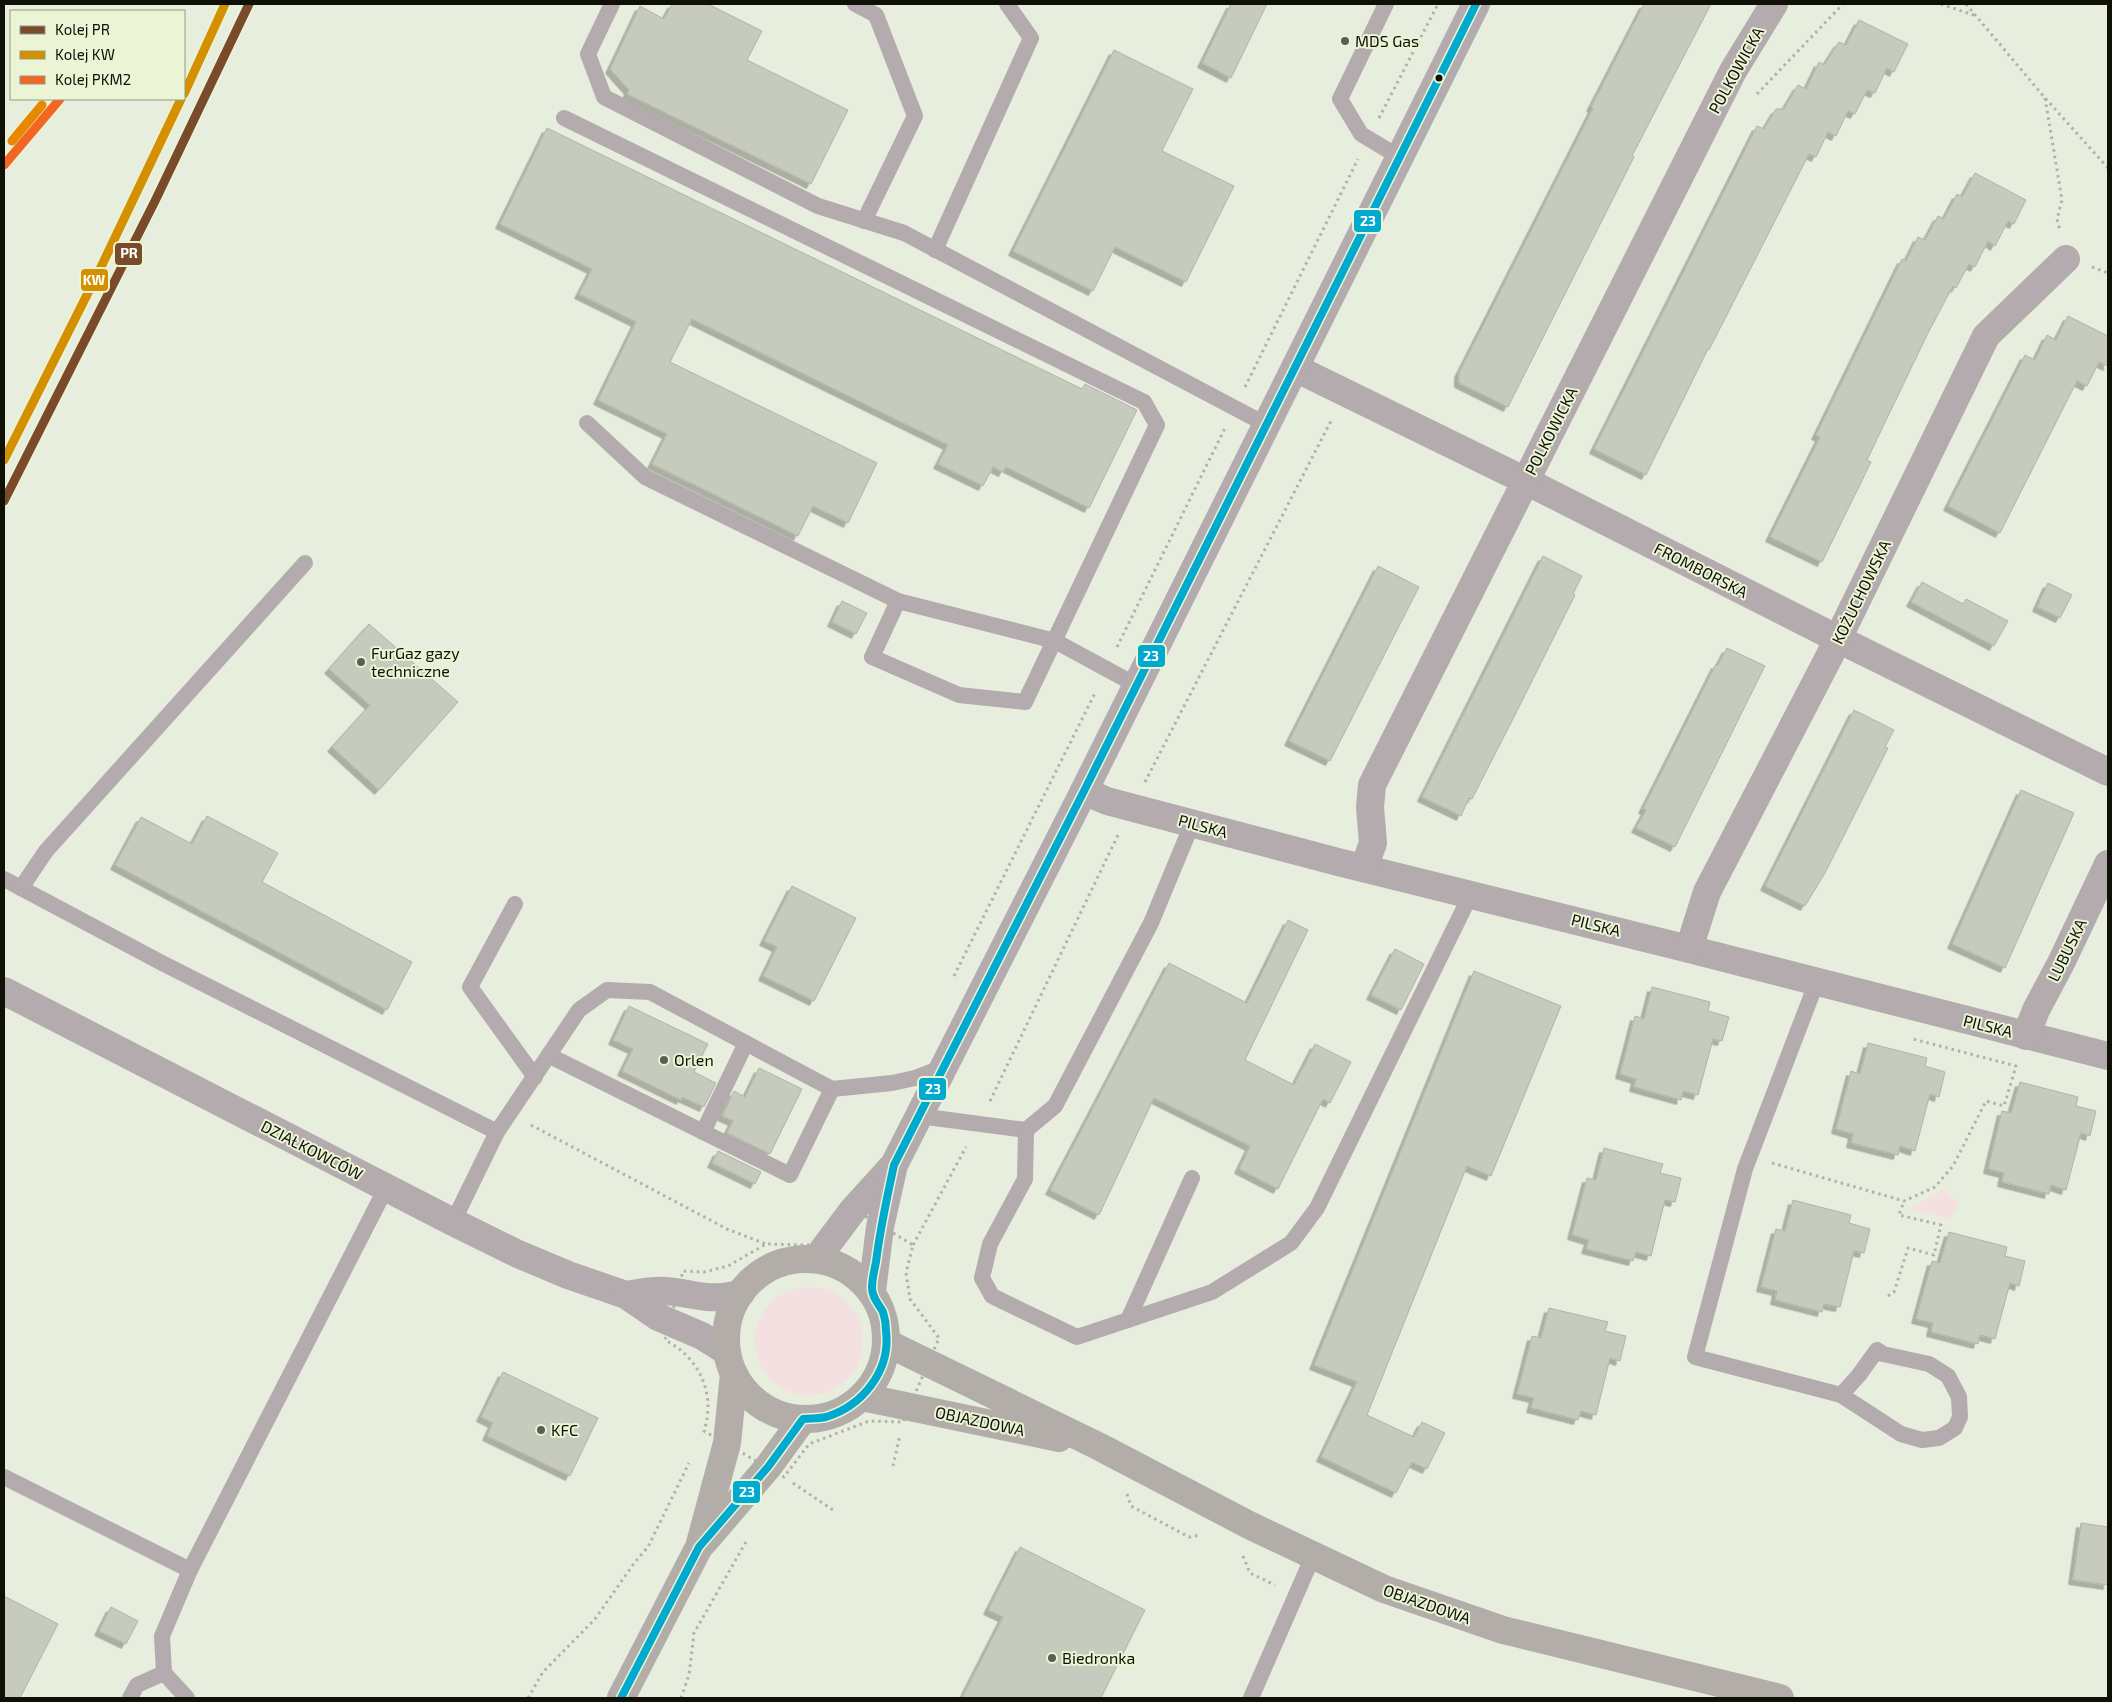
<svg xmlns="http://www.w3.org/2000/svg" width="2112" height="1702" font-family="'Exo 2',sans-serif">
<defs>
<filter id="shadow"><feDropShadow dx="-4.5" dy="4.5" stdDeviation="0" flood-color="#0004"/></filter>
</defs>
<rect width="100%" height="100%" fill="#e8eedd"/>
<g fill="#f4dfe1">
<polygon points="1943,1189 1959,1205 1949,1219 1928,1213 1914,1212 1912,1206 1934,1196"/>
<circle cx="809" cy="1341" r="54"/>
</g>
<g fill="#c6cbbd" stroke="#b0b4a7" filter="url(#shadow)">
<polygon points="672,4 708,4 762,31 747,60 848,110 811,184 627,94 629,90 610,69 640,6 664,19"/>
<polygon points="1231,4 1267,4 1231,78 1202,63"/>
<polygon points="1644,4 1711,4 1632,156 1634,157 1508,407 1459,383 1459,373 1593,108 1591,107"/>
<polygon points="1859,20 1908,44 1894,72 1887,68 1875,93 1867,90 1855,114 1848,111 1836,136 1828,132 1816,157 1809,154 1709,350 1708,349 1646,475 1594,449 1757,126 1764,129 1776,109 1784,109 1798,85 1806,89 1819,62 1824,65 1839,42 1846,45"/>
<polygon points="1114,50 1193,89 1162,151 1234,186 1186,282 1115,247 1093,291 1013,251"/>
<polygon points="547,128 1082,389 1085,384 1137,410 1089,508 1006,467 1003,472 993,467 983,486 938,464 948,445 692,319 670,362 877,463 848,523 813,506 798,536 652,464 667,434 598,400 636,322 579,294 592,269 500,224"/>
<polygon points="1975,173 2026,200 2014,224 2008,221 1995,246 1988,241 1975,267 1969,264 1956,288 1953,286 1927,335 1867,460 1871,462 1822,562 1770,537 1820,437 1816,435 1902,259 1906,261 1918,237 1925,240 1938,216 1944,219 1957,194 1962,197"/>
<polygon points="2068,316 2108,336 2108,366 2099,362 2087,386 2077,381 2000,533 1948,506 2025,355 2035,360 2047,335 2056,340"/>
<polygon points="1543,556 1582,576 1573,594 1575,595 1515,715 1472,799 1469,798 1461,816 1422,797"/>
<polygon points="1378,566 1419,587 1330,761 1289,741"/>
<polygon points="1922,582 1963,604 1966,599 2008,621 1994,646 1911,602"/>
<polygon points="2048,583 2072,595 2060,618 2037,607"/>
<polygon points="842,601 867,613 856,634 832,622"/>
<polygon points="369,624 458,702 379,790 332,747 370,705 329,669"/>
<polygon points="1727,648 1765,666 1675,847 1636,828 1646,810 1643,809 1703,690 1716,664 1718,665"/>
<polygon points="1854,710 1894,730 1885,747 1888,748 1825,873 1805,906 1765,886"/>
<polygon points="2021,790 2074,813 2005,968 1952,944"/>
<polygon points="207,816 278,853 262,882 412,962 387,1010 115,865 141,817 192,844"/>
<polygon points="792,886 856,918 814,1001 763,976 777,947 764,941"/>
<polygon points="1288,920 1308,930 1245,1060 1294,1085 1315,1044 1351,1062 1330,1103 1323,1099 1278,1189 1239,1169 1250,1146 1154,1098 1099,1215 1050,1190 1169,963 1247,1003"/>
<polygon points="1395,949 1424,964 1401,1010 1371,995"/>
<polygon points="1474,971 1561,1006 1491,1176 1467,1166 1367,1415 1414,1437 1422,1422 1445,1433 1427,1469 1412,1462 1396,1493 1321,1457 1357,1382 1314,1365"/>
<polygon points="1652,987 1710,1002 1708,1011 1729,1017 1722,1041 1713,1039 1698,1095 1683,1091 1681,1100 1634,1087 1636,1079 1620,1074 1635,1016 1644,1019"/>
<polygon points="629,1006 708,1044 694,1072 716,1083 704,1107 682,1097 681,1100 622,1071 633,1049 613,1040"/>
<polygon points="1868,1043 1927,1058 1925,1066 1945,1072 1939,1097 1930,1094 1915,1151 1900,1146 1898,1155 1851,1143 1853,1134 1836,1129 1851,1071 1860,1074"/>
<polygon points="759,1068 802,1089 770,1154 727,1133 733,1121 722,1116 734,1091 745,1097"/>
<polygon points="2020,1082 2078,1097 2076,1106 2096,1111 2090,1136 2081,1133 2066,1190 2051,1185 2049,1194 2002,1182 2004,1173 1988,1169 2002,1111 2011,1113"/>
<polygon points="1604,1148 1663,1164 1660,1173 1681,1178 1675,1202 1665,1200 1651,1256 1636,1252 1633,1261 1586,1249 1589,1240 1572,1235 1587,1178 1596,1180"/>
<polygon points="718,1151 761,1172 755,1184 712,1163"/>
<polygon points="1793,1200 1851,1215 1849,1223 1870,1229 1864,1253 1854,1251 1840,1307 1824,1304 1822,1312 1775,1300 1777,1291 1761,1287 1776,1229 1785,1231"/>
<polygon points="1949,1232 2007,1247 2005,1256 2025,1261 2019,1286 2010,1283 1995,1339 1980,1335 1978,1344 1931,1332 1933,1323 1916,1319 1932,1261 1940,1263"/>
<polygon points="1549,1308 1608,1322 1605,1331 1626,1336 1620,1361 1610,1358 1596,1415 1581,1411 1578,1420 1531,1408 1534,1398 1517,1394 1532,1336 1541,1338"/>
<polygon points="503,1372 598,1418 570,1476 487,1436 493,1423 481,1417"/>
<polygon points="2081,1523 2108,1527 2108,1585 2073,1580"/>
<polygon points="1020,1547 1145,1610 1101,1698 962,1698 1003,1617 988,1610"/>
<polygon points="4,1596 58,1624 20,1698 4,1698"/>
<polygon points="111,1607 138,1621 126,1644 99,1631"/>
</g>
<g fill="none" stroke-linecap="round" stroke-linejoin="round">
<g stroke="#b2b0ab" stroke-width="3" stroke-dasharray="2.5 4" stroke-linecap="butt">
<polyline points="1941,4 1976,16"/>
<polyline points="1966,4 2045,98 2108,168"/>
<polyline points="1757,94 1843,4"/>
<polyline points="2045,98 2062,200 2057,219 2060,231"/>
<polyline points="1379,118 1438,4"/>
<polyline points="2092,267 2108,273"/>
<polyline points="1245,387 1358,159"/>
<polyline points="1117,647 1225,428"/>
<polyline points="1145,782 1332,419"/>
<polyline points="954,976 1096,691"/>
<polyline points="990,1101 1118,835"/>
<polyline points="531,1125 727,1229 766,1244"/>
<polyline points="1772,1163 1904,1201 1935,1187 1953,1166 1986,1101 2004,1106 2016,1066 1913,1039"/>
<path d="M 843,1203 L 913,1245 L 906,1273 L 910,1299 L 939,1338 L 903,1422 L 869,1421 L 809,1444 L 784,1477 L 704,1431 C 716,1394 700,1358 665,1340 L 683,1271 L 704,1272 L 728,1266 L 766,1244 L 808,1245 L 829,1234 Z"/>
<polyline points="913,1245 966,1147"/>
<polyline points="1888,1296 1894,1292 1908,1248 1934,1255 1941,1225 1899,1215 1904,1201"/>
<polyline points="893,1466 900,1435"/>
<polyline points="793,1483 833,1510"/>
<polyline points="1127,1494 1131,1506 1189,1537 1201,1535"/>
<polyline points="1243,1556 1250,1573 1275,1585"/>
<polyline points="528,1698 543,1672 595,1619 635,1562 648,1547 689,1463"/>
<polyline points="681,1698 689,1675 694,1633 747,1540"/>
</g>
<g stroke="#b3abad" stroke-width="16">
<polyline points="612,4 588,54 604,97 818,206 904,233 1267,425"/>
<polyline points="855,4 876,15 915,116 864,221"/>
<polyline points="1386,4 1340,99 1361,134 1399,157"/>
<polyline points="564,118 1144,402 1157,425 1025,702 959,695 872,657 898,601"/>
<polyline points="935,250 1031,38 1007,4"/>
<polyline points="587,423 645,477 898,601 1055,641 1136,685"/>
<polyline points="4,879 162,963 497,1132 453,1222"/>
<polyline points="21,888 46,851 305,563"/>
<polyline points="515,904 470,987 535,1077"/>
<polyline points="1817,981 1745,1169 1695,1357 1841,1395 1901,1434 1922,1440 1939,1438 1955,1428 1960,1417 1959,1397 1948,1376 1929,1364 1883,1354 1877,1350 1859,1375 1841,1395"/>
<polyline points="550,1056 790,1175 832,1089"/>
<polyline points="919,1116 1026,1130 1055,1106 1151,923 1192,824"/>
<polyline points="1026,1130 1025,1179 990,1244 982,1278 992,1296 1077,1337 1128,1320 1192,1178"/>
<polyline points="497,1132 579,1010 607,990 650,992 832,1089 892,1083 915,1078 944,1067"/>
<polyline points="703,1132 746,1043"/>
<polyline points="1128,1320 1212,1292 1291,1243 1317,1208 1471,894"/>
<polyline points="4,1477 190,1570"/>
<polyline points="130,1698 137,1685 164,1673"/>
<polyline points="187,1698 164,1673 162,1636 190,1570 386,1188"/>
<polyline points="1251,1698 1313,1556"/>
</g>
<g stroke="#b3abad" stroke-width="28">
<polyline points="1295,368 1526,481 1838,639 2108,772"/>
<polyline points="1084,791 1107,801 1338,862 1689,949 2108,1056"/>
<polyline points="1364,868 1373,843 1370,807 1372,785 1733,71 1774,4"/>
<polyline points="1689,949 1707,892 1830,655 1986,336 2066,259"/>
<polyline points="2026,1036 2036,1010 2061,963 2108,864"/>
</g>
<g stroke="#b3abad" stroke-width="28">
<polyline points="4,991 453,1222 518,1254 568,1275 626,1295 658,1317 702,1336 726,1351"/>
<polyline points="817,1258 853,1210 893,1166"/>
<polyline points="872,1291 880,1227 894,1165 1084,791 1476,4"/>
<path d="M 626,1295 C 639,1293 652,1290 665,1291 C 695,1293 709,1303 741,1293"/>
</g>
<g stroke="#b3adaa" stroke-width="28">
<circle cx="806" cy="1339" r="80"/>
<polyline points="887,1343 1098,1446 1249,1525 1384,1589 1503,1630 1780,1698"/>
<polyline points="862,1397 1059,1438"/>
<polyline points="703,1543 768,1467 803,1419"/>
<polyline points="621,1698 699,1547 727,1443 734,1374"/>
</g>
<defs>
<path id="bus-1" d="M 621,1698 L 699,1547 L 768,1467 L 803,1419 C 810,1418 818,1419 826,1417 C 862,1406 891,1371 886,1331 C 886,1325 885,1318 883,1312 C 879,1304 872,1298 872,1288 C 872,1280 874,1271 876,1262 C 880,1229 887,1197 894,1165 L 1084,791 L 1476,4"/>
</defs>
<use href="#bus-1" stroke="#ebf5d6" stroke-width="11"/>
<use href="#bus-1" stroke="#00a9ce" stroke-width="8"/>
<defs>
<polyline id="rail-1" points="4,501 156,199 249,4"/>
<g id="rail-2">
<polyline points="184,94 225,4"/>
<polyline points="4,460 101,267 181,99"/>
</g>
<polyline id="rail-3" points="4,165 60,99"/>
<polyline id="rail-4" points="12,141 42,105"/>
</defs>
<use href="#rail-1" stroke="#ebf5d6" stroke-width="12"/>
<use href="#rail-2" stroke="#ebf5d6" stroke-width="12"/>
<use href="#rail-3" stroke="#ebf5d6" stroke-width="12"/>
<use href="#rail-4" stroke="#ebf5d6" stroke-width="12"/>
<use href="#rail-1" stroke="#7a4b2a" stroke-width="9"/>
<use href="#rail-2" stroke="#d49001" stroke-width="9"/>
<use href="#rail-3" stroke="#f26522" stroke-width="9"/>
<use href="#rail-4" stroke="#e78801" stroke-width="9"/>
</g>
<g fill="#5b5e52" stroke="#ebf5d6" stroke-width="2">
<circle cx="1345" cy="41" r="5"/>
<circle cx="361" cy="662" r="5"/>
<circle cx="664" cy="1060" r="5"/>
<circle cx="541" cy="1430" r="5"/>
<circle cx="1052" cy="1658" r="5"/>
</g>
<circle fill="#0f1107" stroke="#ebf5d6" stroke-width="2" cx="1439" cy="78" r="4.5"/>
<g text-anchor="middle" stroke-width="4" stroke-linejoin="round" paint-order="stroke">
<g font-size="16" fill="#0f1107" stroke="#ebf5d6" text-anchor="start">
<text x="1355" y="47">MDS Gas</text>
<text x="371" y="659">FurGaz gazy<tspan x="371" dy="18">techniczne</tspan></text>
<text x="674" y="1066">Orlen</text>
<text x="551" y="1436">KFC</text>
<text x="1062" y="1664">Biedronka</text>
</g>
<g font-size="16" fill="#0f1107" stroke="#ebf5d6">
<text transform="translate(1736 70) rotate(-61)" y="6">POLKOWICKA</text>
<text transform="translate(1551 431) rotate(-63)" y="6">POLKOWICKA</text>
<text transform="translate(1701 570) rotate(27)" y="6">FROMBORSKA</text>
<text transform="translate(1861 592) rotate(-64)" y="6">KOŻUCHOWSKA</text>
<text transform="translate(1203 826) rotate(15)" y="6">PILSKA</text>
<text transform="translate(1596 925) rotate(14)" y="6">PILSKA</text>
<text transform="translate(2067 950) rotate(-64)" y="6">LUBUSKA</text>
<text transform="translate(1988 1026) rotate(14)" y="6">PILSKA</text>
<text transform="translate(312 1150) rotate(27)" y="6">DZIAŁKOWCÓW</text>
<text transform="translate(980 1421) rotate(12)" y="6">OBJAZDOWA</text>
<text transform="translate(1427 1604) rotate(19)" y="6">OBJAZDOWA</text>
</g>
</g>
<g stroke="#ebf5d6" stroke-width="2">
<rect x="1353" y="209" width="29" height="24" rx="5" fill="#00a9ce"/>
<rect x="114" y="242" width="29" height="24" rx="5" fill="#7a4b2a"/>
<rect x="80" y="268" width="29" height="24" rx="5" fill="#d49001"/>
<rect x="1137" y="644" width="29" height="24" rx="5" fill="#00a9ce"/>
<rect x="918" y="1077" width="29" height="24" rx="5" fill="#00a9ce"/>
<rect x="732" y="1480" width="29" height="24" rx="5" fill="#00a9ce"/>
</g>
<g font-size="14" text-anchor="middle" font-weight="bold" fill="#fff">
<text x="1368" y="226">23</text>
<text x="129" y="258">PR</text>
<text x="94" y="285">KW</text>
<text x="1151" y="661">23</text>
<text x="933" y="1094">23</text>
<text x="747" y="1497">23</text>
</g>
<rect width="2112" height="1702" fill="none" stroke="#0f1107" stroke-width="10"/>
<rect x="10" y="10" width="175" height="90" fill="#ebf5d6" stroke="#939a83"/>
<rect x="20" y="26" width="25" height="8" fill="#7a4b2a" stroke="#939a83"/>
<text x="55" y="35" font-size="15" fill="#0f1107">Kolej PR</text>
<rect x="20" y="51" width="25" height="8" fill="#d49001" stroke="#939a83"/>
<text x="55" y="60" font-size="15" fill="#0f1107">Kolej KW</text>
<rect x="20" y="76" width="25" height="8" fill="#f26522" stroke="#939a83"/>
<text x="55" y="85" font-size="15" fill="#0f1107">Kolej PKM2</text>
</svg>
